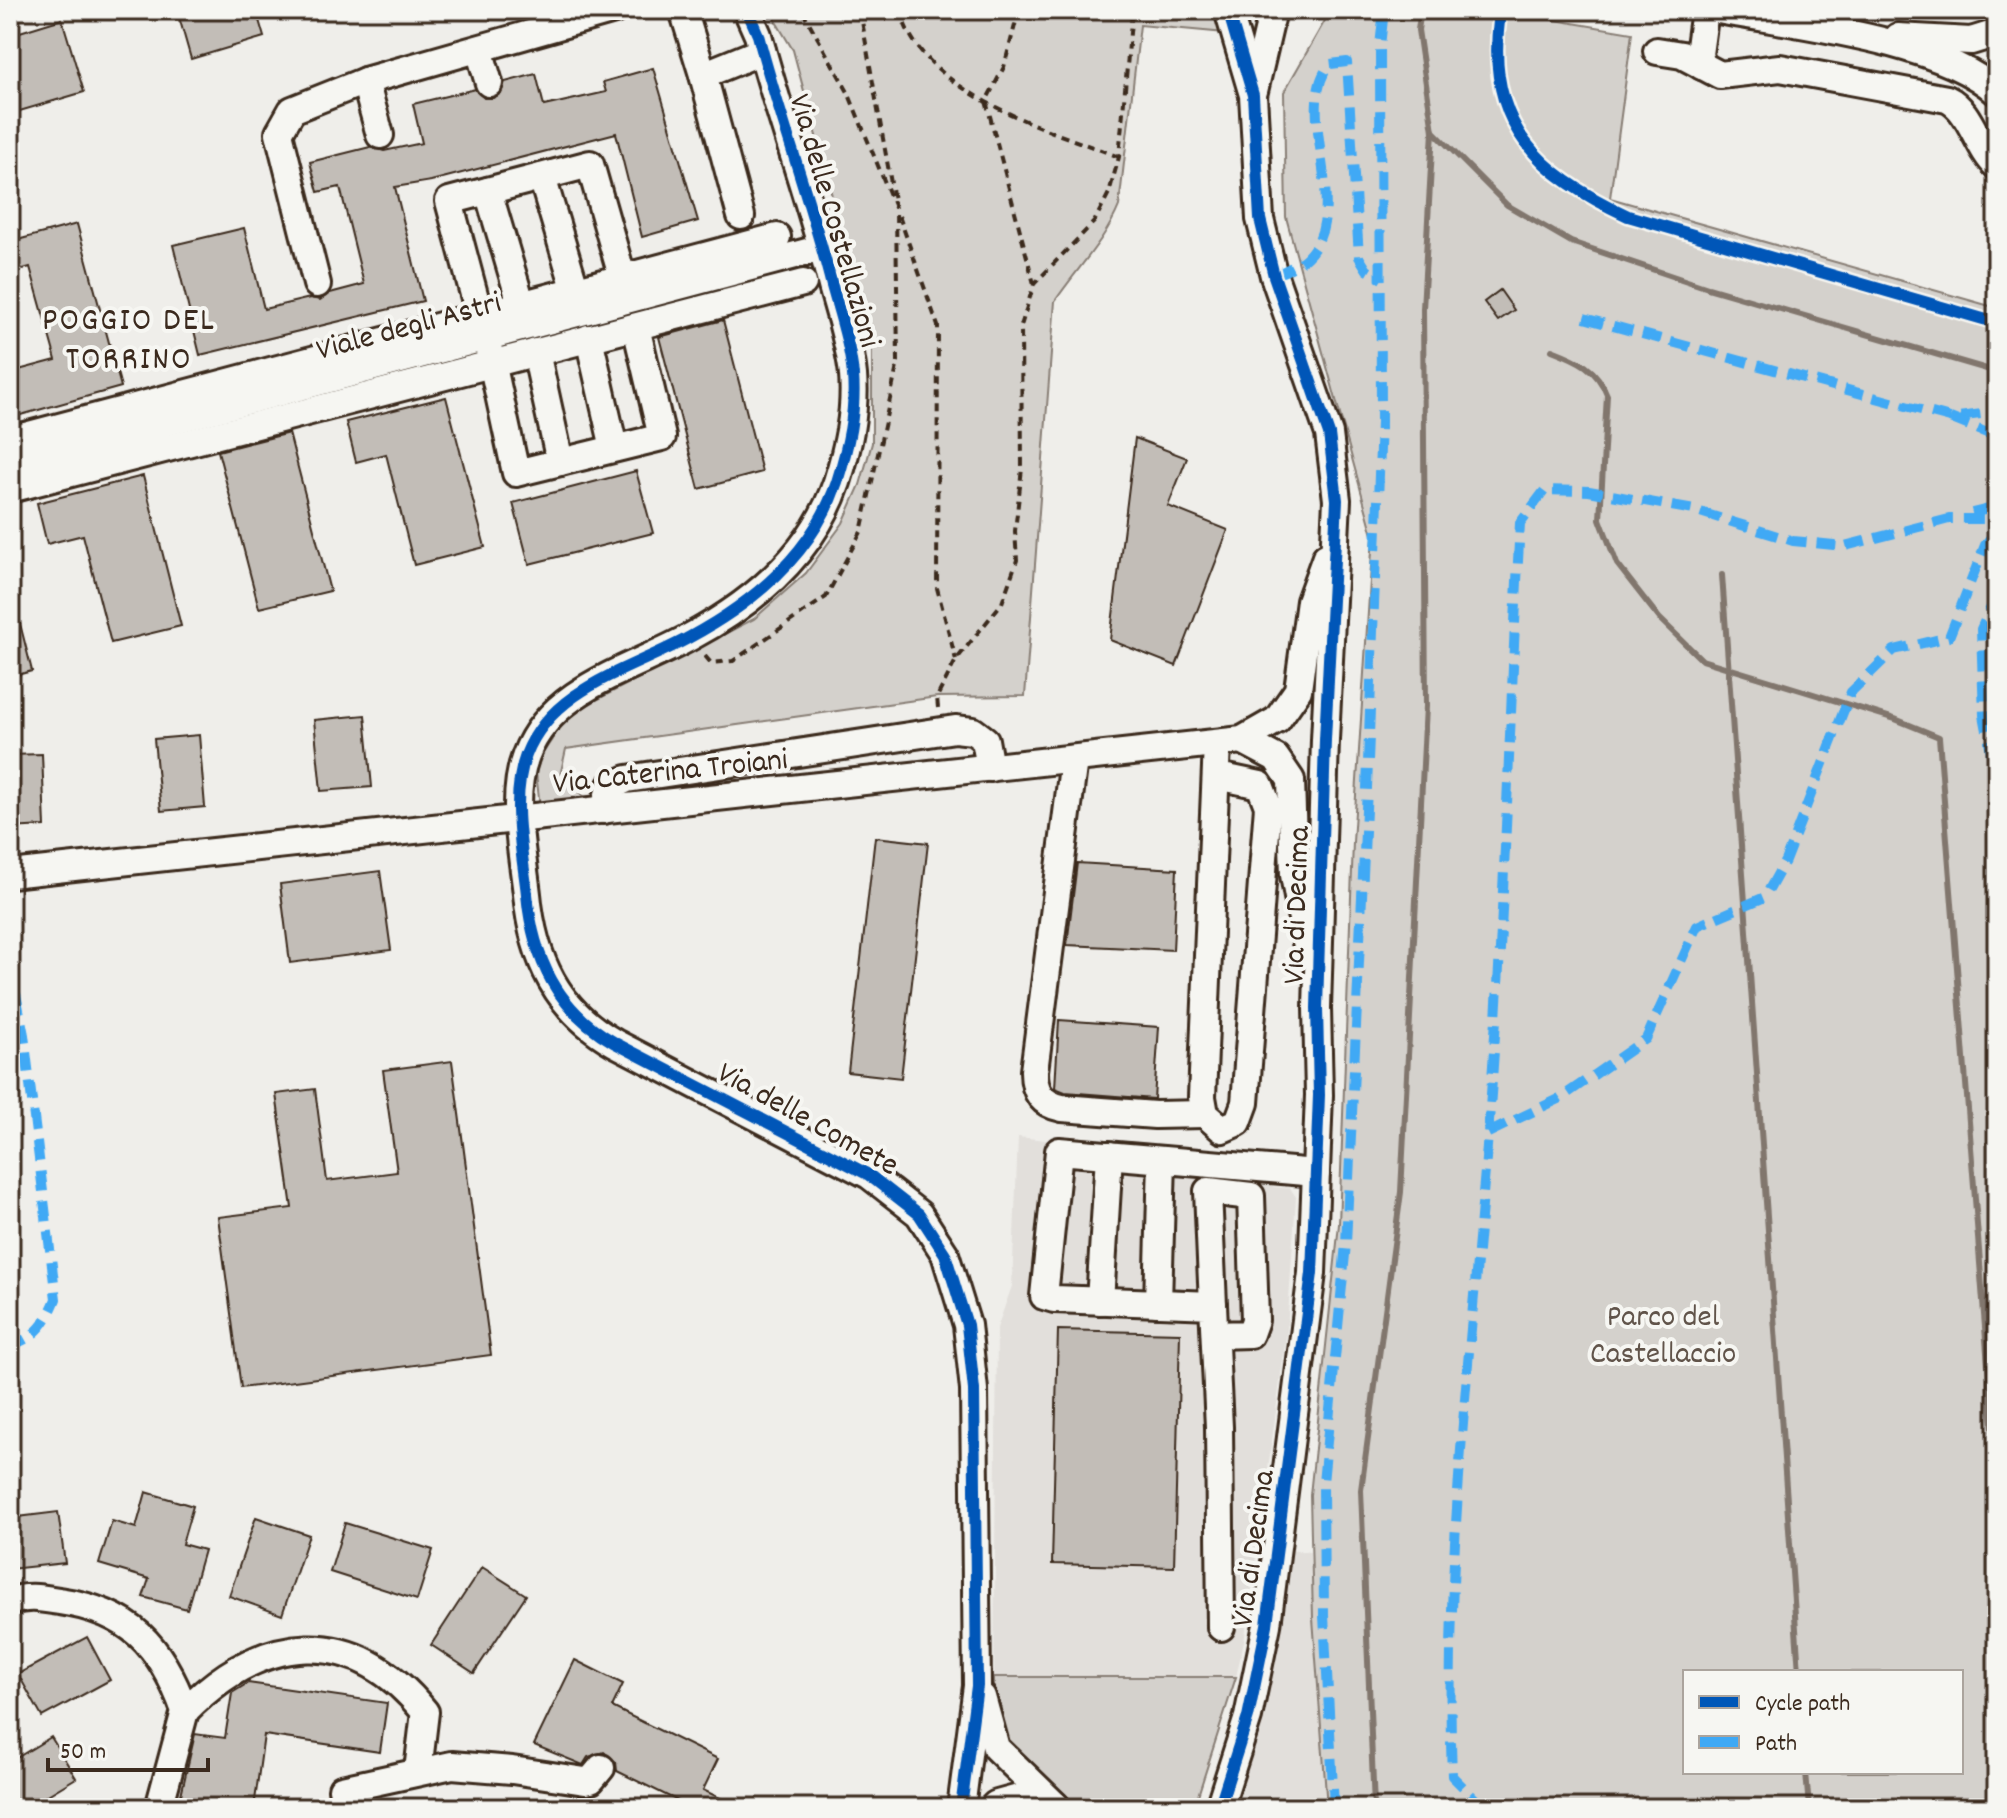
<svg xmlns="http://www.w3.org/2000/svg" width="2007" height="1818" font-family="Dekko,sans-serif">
<rect width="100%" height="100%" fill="#efeeea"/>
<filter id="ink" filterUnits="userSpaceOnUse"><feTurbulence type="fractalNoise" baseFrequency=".0125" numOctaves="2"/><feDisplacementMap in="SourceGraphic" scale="16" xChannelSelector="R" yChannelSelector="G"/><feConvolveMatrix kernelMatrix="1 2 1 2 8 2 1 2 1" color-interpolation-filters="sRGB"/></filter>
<g filter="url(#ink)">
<g fill="#e2dfdb">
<polygon points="1018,1137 1270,1164 1273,1187 1290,1188 1296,1197 1287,1331 1245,1636 1236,1677 994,1677 997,1328 1012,1286"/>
<polygon points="1290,1550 1310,1552 1327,1808 1237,1808 1276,1657"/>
</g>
<g fill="#d4d1cc" stroke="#887e75" stroke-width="2" fill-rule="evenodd">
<path d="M 769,10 L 1215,10 L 1226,33 L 1140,25 L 1119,206 C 1106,239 1076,270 1055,301 L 1025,696 L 937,697 L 566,749 L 560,776 L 587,799 L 540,806 L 535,765 L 569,714 L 754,619 L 806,573 L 843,523 L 860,485 L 872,443 L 872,345 L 793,50 Z"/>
<path d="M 1331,10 L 1495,10 L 1632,33 L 1610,198 L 1997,308 L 1997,1808 L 1327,1808 L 1313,1618 L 1310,1495 L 1339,1224 L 1353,842 L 1373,535 L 1286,217 L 1284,92 ZM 1685,1672 L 1961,1672 L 1961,1772 L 1685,1772 Z"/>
<path d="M 994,1677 L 1236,1677 L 1194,1808 L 1073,1808 C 1050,1786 999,1748 994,1714 C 992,1702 994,1689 994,1677 Z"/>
</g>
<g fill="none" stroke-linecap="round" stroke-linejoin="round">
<g stroke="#81766d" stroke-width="6">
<polyline points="1433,131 1507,205 1571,242 1708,288 1997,372"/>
<path d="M 1552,350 C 1578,360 1597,368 1607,395 L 1600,519 L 1617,564 L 1660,619 L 1702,660 L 1895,719 L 1939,737 L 1997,1481"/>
<polyline points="1722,575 1799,1672"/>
<polyline points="1806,1772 1809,1808"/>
<polyline points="1374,1808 1361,1490 1401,1192 1426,706 1423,309 1433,131 1418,30 1421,10"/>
</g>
</g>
<g fill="#c2bdb7" stroke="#3b2a1e" stroke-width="2">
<polygon points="177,10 256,10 264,37 191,59"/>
<polygon points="62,19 84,92 13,113 10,35"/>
<polygon points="653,68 698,221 642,237 616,133 431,181 395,187 423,301 200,355 173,245 244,228 264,309 310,298 320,300 330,293 364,284 340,187 318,192 310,162 370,147 384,151 422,143 413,104 475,89 484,98 493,98 501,93 505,82 536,74 544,106 606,92 603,82"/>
<polygon points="77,224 121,387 10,418 11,372 56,360 30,267 16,271 10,242"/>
<polygon points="1500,290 1514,310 1498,321 1484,302"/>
<polygon points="723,320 762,472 699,489 659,337"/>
<polygon points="446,397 485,547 414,565 386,454 356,462 346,422"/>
<polygon points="289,433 330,591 259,608 218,451"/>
<polygon points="1135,438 1187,458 1168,506 1228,530 1176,666 1110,640"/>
<polygon points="636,471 653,533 529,564 513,503"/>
<polygon points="143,476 181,626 111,643 83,535 47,544 37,503"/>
<polygon points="16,608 32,671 10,677 10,609"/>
<polygon points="365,715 372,787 321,791 314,720"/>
<polygon points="199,735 205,807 161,811 154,739"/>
<polygon points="42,754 45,826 10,828 10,755"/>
<polygon points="875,837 928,843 901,1078 848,1072"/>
<polygon points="1077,863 1177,869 1173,950 1067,945"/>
<polygon points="380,871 391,950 290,963 280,884"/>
<polygon points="1059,1020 1159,1027 1154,1099 1065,1092 1055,1088"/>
<polygon points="452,1061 491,1355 241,1388 218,1217 292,1208 276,1094 315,1089 327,1181 397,1172 383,1070"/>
<polygon points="1058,1330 1180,1333 1174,1567 1052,1564"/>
<polygon points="146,1492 193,1506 182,1544 204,1550 187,1609 143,1597 149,1579 99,1564 112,1521 136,1528"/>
<polygon points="58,1512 65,1563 10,1569 10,1518"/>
<polygon points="256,1517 309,1535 282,1615 229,1596"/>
<polygon points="345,1523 433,1550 417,1600 330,1572"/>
<polygon points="482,1567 526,1595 474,1673 431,1645"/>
<polygon points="87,1637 110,1680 42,1717 18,1674"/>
<polygon points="575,1660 623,1684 612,1707 718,1759 703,1790 741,1808 692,1808 617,1771 616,1762 604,1752 588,1757 583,1765 534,1745"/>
<polygon points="248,1683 387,1703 380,1752 264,1735 254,1808 178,1808 195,1734 225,1738 232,1693"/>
<polygon points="51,1737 76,1778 26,1808 10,1808 10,1762"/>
</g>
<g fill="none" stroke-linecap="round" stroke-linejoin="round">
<defs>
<g id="minor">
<polyline points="683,10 703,75 762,51"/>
<path d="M 747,10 L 758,35 C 780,119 811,201 832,286 C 840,315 850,345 853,375 C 856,412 848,447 837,482 C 813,553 755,602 690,637 C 633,669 552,687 526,755 C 510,797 522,850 527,894 C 533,959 557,1010 615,1043 L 869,1175 L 919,1214 L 945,1254 L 967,1325 L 974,1390 L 977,1686 L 961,1808"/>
<path d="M 1718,10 C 1794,24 1941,40 1997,92"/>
<polyline points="1898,37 1971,41 1997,33"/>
<polyline points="479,49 489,83"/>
<path d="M 1657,51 L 1682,55 L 1720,75 L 1780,68 L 1947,99 C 1971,110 1977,148 1997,166"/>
<polyline points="1702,66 1699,54 1705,10"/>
<polyline points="703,75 741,216"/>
<polyline points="365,81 380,135"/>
<polyline points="1254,91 1273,10"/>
<polyline points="542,177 575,288"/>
<polyline points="488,191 521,303"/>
<polyline points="622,276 590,164 449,201 492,362 516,473 662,437 636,327"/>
<polyline points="317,284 279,133 292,110 365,81 614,10"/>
<polyline points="589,338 614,448"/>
<polyline points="536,352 560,462"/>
<polyline points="10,440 777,237"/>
<polyline points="10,464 822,248"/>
<polyline points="10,489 803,283"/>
<polyline points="1242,740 1276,758 1291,780 1294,875 1308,953"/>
<polyline points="1217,743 1202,1097 1205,1114 1222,1129 1238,1122 1245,1103 1268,806 1260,785 1218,776"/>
<path d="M 1074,759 L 1034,1071 C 1034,1091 1041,1104 1062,1108 L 1155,1115 L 1205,1114"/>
<polyline points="604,810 610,787 627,779 955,729 973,731 985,740 990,768"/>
<polyline points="10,874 1242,740 1277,720 1298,690 1310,601 1326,557"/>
<polyline points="1100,1301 1109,1155"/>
<polyline points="1158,1303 1162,1160"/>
<polyline points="1213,1305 1208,1191 1251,1196 1255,1320 1250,1334 1215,1335"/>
<path d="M 10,1602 C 27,1595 41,1598 59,1601 C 130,1611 161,1645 185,1711 L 159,1808"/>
<polyline points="1221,1627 1219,1427 1213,1305 1054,1299 1044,1296 1059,1151 1316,1173"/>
<polyline points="982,1697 996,1748 1056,1806"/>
<path d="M 185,1711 C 262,1633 353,1622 425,1712 L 418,1771"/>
<polyline points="342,1789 452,1765 512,1770 585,1781 591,1780 601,1768"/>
<polyline points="1219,1808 1248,1717 1267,1625 1312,1273 1319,1095 1317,1008 1325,740 1337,500 1329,434 1274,276 1260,219 1253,95 1228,10"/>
</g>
<polyline id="major" points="998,1808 1027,1800 1052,1808"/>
</defs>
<use href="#minor" stroke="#3b2a1e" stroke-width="32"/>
<use href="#major" stroke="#3b2a1e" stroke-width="40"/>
<g stroke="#3b2a1e" stroke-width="4" stroke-dasharray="8 6" stroke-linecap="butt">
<polyline points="860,10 894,200"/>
<path d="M 900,10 C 921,93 1047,129 1119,157"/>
<polyline points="1019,10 1004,67 986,101 1034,284"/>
<polyline points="899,216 938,326 937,588 956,660"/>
<polyline points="705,656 711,663 733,661 826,597 861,532 898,362 896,210 848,92 802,10"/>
<polyline points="938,708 937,697 956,660 1002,603 1017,560 1015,531 1022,468 1021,326 1034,284 1094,222 1109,193 1119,157 1132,10"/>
</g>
<use href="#minor" stroke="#f6f6f2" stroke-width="26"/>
<use href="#major" stroke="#f6f6f2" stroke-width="34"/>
<g stroke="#3fa9f5" stroke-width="10" stroke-dasharray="20 10" stroke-linecap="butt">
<path d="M 1274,276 C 1284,271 1299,265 1307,257 C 1355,209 1291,112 1330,64 L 1347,62 L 1359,257 L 1367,270 L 1382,279"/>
<polyline points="1584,318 1950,418 1997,412"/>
<polyline points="1950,418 1997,437"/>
<polyline points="1972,513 1997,507"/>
<polyline points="1997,594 1981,629 1984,715 1997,782"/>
<path d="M 10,964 L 24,1035 L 56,1299 C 45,1325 37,1336 10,1346"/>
<polyline points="1488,1133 1559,1099 1646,1039 1697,926 1765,897 1785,861 1851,692 1894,650 1949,637 1985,545 1997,530"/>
<polyline points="1334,1808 1324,1615 1323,1483 1346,1244 1367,788 1381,422 1380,46 1384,10"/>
<path d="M 1484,1808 L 1452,1776 C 1444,1561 1471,1348 1488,1134 C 1504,931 1509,727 1520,523 L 1545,490 L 1589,491 L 1694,510 L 1793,541 L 1845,546 L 1949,519 L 1997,519"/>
</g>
<defs>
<g id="cycleway">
<path d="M 747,10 L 758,35 C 780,119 811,201 832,286 C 840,315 850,345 853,375 C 856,412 848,447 837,482 C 813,553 755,602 690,637 C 633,669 552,687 526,755 C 510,797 522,850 527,894 C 533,959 557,1010 615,1043 L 869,1175 L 919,1214 L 945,1254 L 967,1325 L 974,1390 L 977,1686 L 961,1808"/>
<path d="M 1499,21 C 1486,125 1539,175 1628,216 L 1997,323"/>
<polyline points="1219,1808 1248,1717 1267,1625 1312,1273 1319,1095 1317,1008 1325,740 1337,500 1329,434 1274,276 1260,219 1253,95 1228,10"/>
</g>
</defs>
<use href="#cycleway" stroke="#f6f6f2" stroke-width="17"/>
<use href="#cycleway" stroke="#0057b8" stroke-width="12"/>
</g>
</g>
<g text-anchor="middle" stroke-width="8" stroke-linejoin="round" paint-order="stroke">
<g font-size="32" fill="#3b2a1e" stroke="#f6f6f2">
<text transform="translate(837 220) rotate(74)" y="11">Via delle Costellazioni</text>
<text transform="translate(408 324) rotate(-15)" y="11">Viale degli Astri</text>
<text transform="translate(670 769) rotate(-6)" y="11">Via Caterina Troiani</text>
<text transform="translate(1294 905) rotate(-88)" y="11">Via di Decima</text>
<text transform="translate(809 1117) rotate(29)" y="11">Via delle Comete</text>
<text transform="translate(1251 1548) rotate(-82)" y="11">Via di Decima</text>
</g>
<g font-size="32" fill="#61544a" stroke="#f6f6f2">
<text x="1663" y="1325">Parco del<tspan x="1663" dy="37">Castellaccio</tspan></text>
</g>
<g font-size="34" letter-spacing="2" fill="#3b2a1e" stroke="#f6f6f2">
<text x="129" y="329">POGGIO DEL<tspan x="129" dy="39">TORRINO</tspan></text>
</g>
</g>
<rect width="2007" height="1818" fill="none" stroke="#f6f6f2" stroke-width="40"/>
<rect x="20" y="20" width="1967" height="1778" fill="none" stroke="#3b2a1e" stroke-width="3" filter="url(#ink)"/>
<rect x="1683" y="1670" width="280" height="104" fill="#f6f6f2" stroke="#aba49d" stroke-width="2"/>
<rect x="1699" y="1696" width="40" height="12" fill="#0057b8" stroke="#aba49d" stroke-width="2"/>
<text x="1755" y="1710" font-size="24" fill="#3b2a1e">Cycle path</text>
<rect x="1699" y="1736" width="40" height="12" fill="#3fa9f5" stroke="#aba49d" stroke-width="2"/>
<text x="1755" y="1750" font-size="24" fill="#3b2a1e">Path</text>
<path d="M48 1758v12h160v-12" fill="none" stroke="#3b2a1e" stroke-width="4"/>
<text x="60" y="1758" font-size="24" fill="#3b2a1e" stroke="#f6f6f2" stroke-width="6" paint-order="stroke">50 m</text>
</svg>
